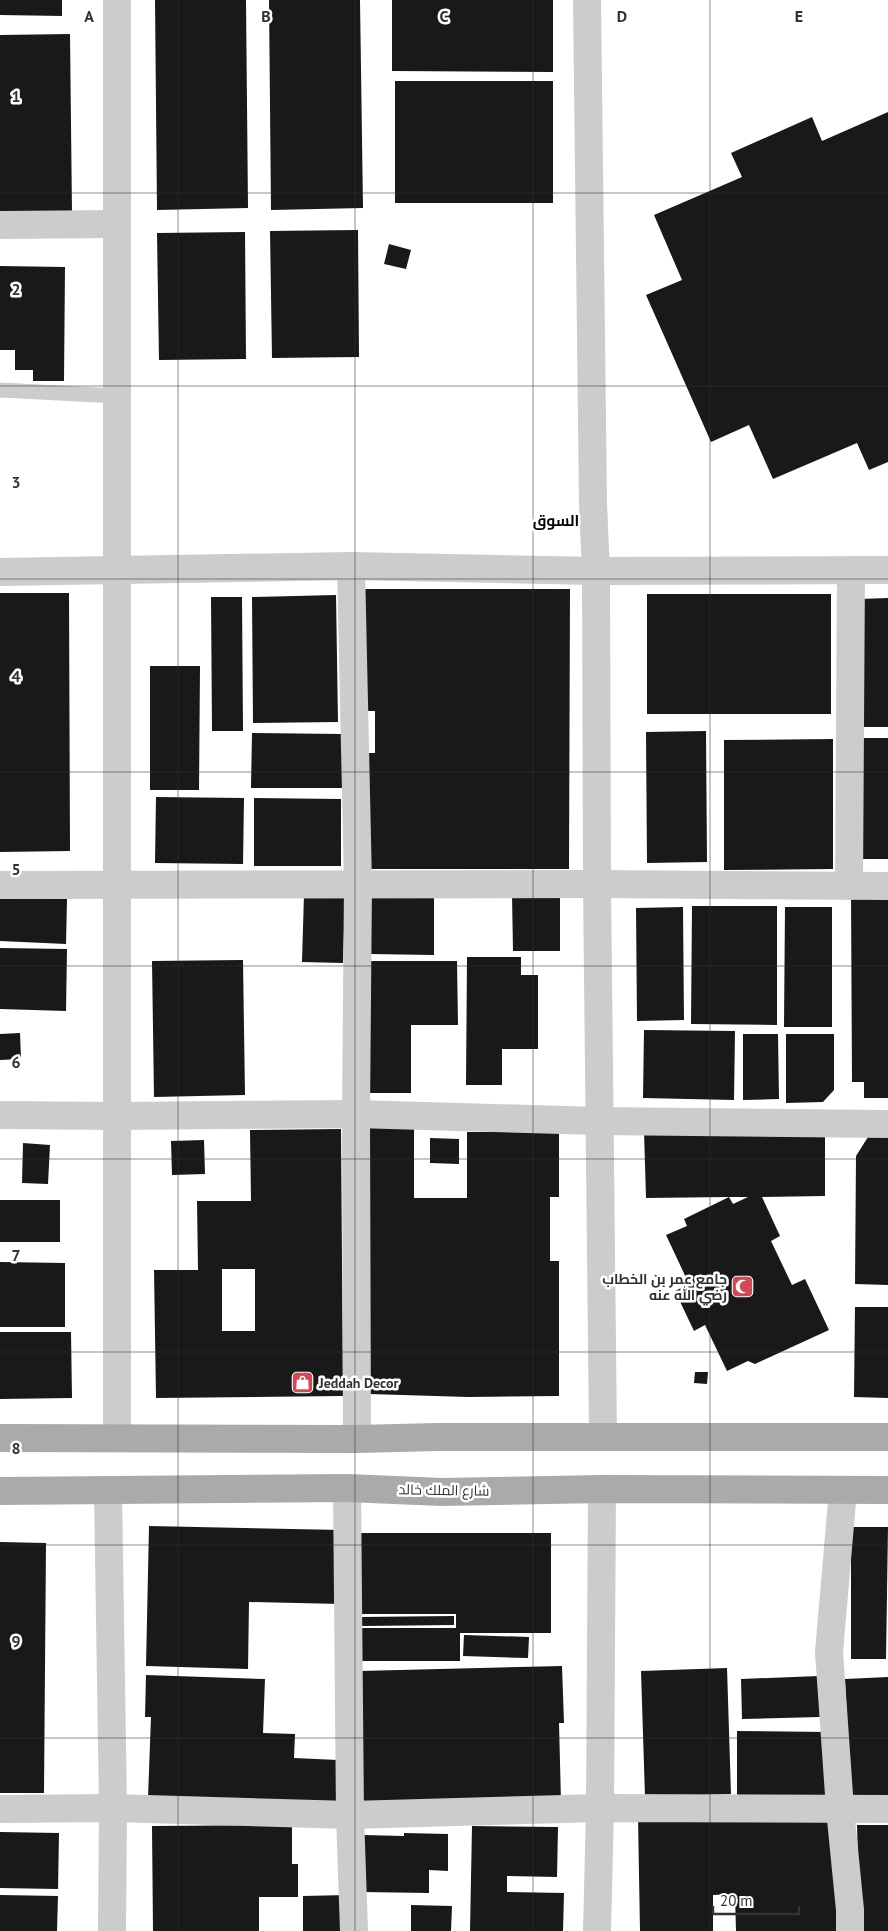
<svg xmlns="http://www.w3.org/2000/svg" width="888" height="1931" font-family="'PT Sans',Cairo,sans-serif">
<rect width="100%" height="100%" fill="#fff"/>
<g fill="#191919" fill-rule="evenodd">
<polygon points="0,0 62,0 62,16 0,15"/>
<polygon points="155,0 246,0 248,208 157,210"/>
<polygon points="269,0 360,0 363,208 271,210"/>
<polygon points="392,0 553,0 553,72 392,71"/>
<polygon points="70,34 72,214 0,214 0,35"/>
<rect x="395" y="81" width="158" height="122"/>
<polygon points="888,112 888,462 869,470 857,443 773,479 749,425 711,442 646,295 682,280 654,215 742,177 731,153 812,117 822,141"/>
<polygon points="358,230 359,357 272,358 270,231"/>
<polygon points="245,232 246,359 159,360 157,233"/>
<polygon points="389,244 411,250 406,269 384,264"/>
<polygon points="0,266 65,267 64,381 33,381 33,370 15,370 15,350 0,350"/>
<polygon points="365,589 570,589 569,869 368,869 368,753 375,753 375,711 365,711"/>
<polygon points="0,593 69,593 70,851 0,852"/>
<rect x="647" y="594" width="184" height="120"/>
<polygon points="336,595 338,722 253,723 252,597"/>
<polygon points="211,597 242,597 243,731 212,731"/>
<polygon points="888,598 888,727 860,727 859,599"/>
<polygon points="150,666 200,666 199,790 150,790"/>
<polygon points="706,731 707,862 647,863 646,732"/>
<polygon points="252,733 342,734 342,788 251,788"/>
<rect x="860" y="738" width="28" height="121"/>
<polygon points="833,739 833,869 724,870 724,740"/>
<polygon points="156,797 244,798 243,864 155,863"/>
<polygon points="254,798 341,799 341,866 254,866"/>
<polygon points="851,891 888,891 888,1098 864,1098 864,1082 852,1082"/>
<polygon points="304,894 345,895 343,963 302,962"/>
<polygon points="512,894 560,894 560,951 513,951"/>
<polygon points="369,895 434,895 434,955 369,954"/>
<polygon points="0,898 67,899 66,944 0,941"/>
<polygon points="692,906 777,906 777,1025 691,1024"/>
<polygon points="683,907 684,1020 637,1021 636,908"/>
<polygon points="785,907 832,907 832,1027 784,1027"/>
<polygon points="0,948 67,949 66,1011 0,1009"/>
<polygon points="467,957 521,957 521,975 538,975 538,1049 502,1049 502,1085 466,1085"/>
<polygon points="243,960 245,1095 154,1097 152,961"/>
<polygon points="367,961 457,961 458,1025 411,1025 411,1093 368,1093"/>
<polygon points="644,1030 735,1031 734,1100 643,1098"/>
<polygon points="20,1033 21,1059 0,1060 0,1034"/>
<polygon points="743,1034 778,1034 779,1099 743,1100"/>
<polygon points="786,1034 834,1034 834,1090 823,1102 786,1103"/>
<polygon points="414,1123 414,1198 467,1198 467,1132 559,1132 559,1197 550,1197 550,1261 559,1261 559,1396 468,1397 369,1394 366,1124"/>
<path d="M 341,1129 L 343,1396 L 156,1398 L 154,1270 L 198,1270 L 197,1201 L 251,1201 L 250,1130 ZM 222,1269 L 255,1269 L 255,1331 L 222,1331 Z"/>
<path d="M 644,1131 L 825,1132 L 825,1196 L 762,1197 L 780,1236 L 771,1241 L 792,1285 L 805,1279 L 829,1330 L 755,1364 L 748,1361 L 727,1371 L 705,1325 L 694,1331 L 675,1291 L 689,1284 L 666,1235 L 687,1226 L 684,1219 L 729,1197 L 646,1198 ZM 729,1197 L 748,1197 L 733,1204 Z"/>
<polygon points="868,1137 888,1137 888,1285 855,1284 856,1156"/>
<polygon points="430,1138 459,1139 459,1164 430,1163"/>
<polygon points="204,1140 205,1174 172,1175 171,1141"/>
<polygon points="23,1143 50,1145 48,1184 22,1183"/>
<rect x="0" y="1200" width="60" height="42"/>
<polygon points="0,1262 65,1263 65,1327 0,1327"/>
<polygon points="855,1307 888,1307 888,1398 854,1397"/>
<polygon points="0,1332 71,1332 72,1398 0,1399"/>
<polygon points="695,1372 708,1372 707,1384 694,1383"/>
<polygon points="149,1526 342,1530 341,1604 249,1602 248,1669 146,1666"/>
<polygon points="851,1527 888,1527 886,1659 851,1659"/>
<polygon points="361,1533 551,1533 551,1633 460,1633 460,1661 360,1661 360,1628 456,1628 456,1614 361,1614"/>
<polygon points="0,1542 46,1543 44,1793 0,1793"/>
<polygon points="454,1616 454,1625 362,1626 362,1617"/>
<polygon points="464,1635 529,1637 528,1658 463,1656"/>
<polygon points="562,1666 564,1723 559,1723 561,1801 358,1806 360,1671"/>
<polygon points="727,1668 731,1794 645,1797 641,1671"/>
<polygon points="146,1675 265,1679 263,1733 295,1734 294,1758 338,1760 337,1805 148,1798 151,1717 145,1717"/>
<polygon points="819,1676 820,1717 742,1719 741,1679"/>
<polygon points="888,1677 888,1797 851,1799 845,1679"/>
<polygon points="737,1731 828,1732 828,1801 737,1800"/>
<polygon points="833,1816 839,1931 736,1931 735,1894 713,1895 713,1931 640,1931 638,1817"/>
<polygon points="292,1825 292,1864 298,1864 298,1897 259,1897 259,1931 153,1931 152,1826"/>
<polygon points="857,1825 888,1825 888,1931 860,1931"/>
<polygon points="472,1826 558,1827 557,1877 507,1876 507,1892 564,1893 563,1931 470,1931"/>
<polygon points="0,1832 59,1833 58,1889 0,1888"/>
<polygon points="404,1833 448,1834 448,1871 429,1870 429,1893 363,1892 363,1835 404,1836"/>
<polygon points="0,1895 58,1896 57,1931 0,1931"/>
<polygon points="347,1895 348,1931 303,1931 303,1896"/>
<polygon points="411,1905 452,1906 451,1931 411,1931"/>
</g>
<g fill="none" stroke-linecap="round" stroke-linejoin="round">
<polyline stroke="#ccc" stroke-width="15" points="0,390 117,396"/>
<g stroke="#ccc" stroke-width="28">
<polyline points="0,225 117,224"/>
<polyline points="351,566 358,884 356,1114 357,1439"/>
<polyline points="0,885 597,884 888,886"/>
<polyline points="849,886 851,570"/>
<polyline points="0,1115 117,1116 356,1114 599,1121 888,1124"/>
<polyline points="347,1488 350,1815 354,1931"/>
<polyline points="843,1490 829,1652 840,1809 850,1910 850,1931"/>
<polyline points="108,1491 113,1808 112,1931"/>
<polyline points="0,1809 113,1808 350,1815 600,1808 888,1809"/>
<polyline points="597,1931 600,1808 602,1489"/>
</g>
<g stroke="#ccc" stroke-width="28">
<polyline points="117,0 117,1438"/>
<polyline points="587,0 593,504 596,571 597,884 603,1437"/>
<polyline points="0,572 351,566 596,571 888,570"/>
</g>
<g stroke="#aaa" stroke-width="28">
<polyline points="0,1438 357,1439 437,1437 888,1437"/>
<polyline points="0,1491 347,1488 442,1492 602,1489 888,1490"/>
</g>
</g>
<path fill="none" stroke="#323232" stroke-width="1" stroke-opacity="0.55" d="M 178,0 L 178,1931M 355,0 L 355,1931M 533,0 L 533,1931M 710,0 L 710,1931M 0,193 L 888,193M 0,386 L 888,386M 0,579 L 888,579M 0,772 L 888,772M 0,966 L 888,966M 0,1159 L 888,1159M 0,1352 L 888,1352M 0,1545 L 888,1545M 0,1738 L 888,1738"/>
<defs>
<symbol id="mosque-square" viewBox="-11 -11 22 22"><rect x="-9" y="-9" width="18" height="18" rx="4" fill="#d14b57" stroke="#fff"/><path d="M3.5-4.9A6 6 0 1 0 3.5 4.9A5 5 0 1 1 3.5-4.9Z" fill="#fff"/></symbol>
<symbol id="shop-square" viewBox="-11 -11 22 22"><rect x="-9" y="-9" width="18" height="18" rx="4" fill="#d14b57" stroke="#fff"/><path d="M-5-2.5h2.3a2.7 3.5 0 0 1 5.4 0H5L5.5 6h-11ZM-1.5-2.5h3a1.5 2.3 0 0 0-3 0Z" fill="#fff"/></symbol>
</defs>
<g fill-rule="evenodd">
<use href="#mosque-square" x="730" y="1274" width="25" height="25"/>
<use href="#shop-square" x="290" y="1370" width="25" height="25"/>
</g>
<g text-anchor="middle" stroke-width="5" stroke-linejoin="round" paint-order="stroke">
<g font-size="14" font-weight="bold" fill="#323232" stroke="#fff" text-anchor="end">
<text x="727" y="1284">جامع عمر بن الخطاب<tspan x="727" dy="16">رضي الله عنه</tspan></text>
<text x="319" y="1388" text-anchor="start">Jeddah Decor</text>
</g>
<g font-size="14" fill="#323232" stroke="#fff">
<text transform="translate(444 1490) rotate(1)" y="5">شارع الملك خالد</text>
</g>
<g font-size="15" font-weight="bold" fill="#000" stroke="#fff">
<text x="556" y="526">السوق</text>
</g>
</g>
<g font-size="16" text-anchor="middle" font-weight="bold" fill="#323232" stroke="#fff" stroke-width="5" stroke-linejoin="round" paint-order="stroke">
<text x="89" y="22">A</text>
<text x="266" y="22">B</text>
<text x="444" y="22">C</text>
<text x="622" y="22">D</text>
<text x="799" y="22">E</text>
<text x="16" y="102">1</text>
<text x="16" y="295">2</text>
<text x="16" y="488">3</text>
<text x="16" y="682">4</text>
<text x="16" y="875">5</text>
<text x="16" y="1068">6</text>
<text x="16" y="1261">7</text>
<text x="16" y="1454">8</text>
<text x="16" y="1647">9</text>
</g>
<path d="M713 1906v8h86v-8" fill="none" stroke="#323232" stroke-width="2.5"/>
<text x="720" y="1906" font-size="15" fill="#323232" stroke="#ffffff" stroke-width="4" paint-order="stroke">20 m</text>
</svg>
